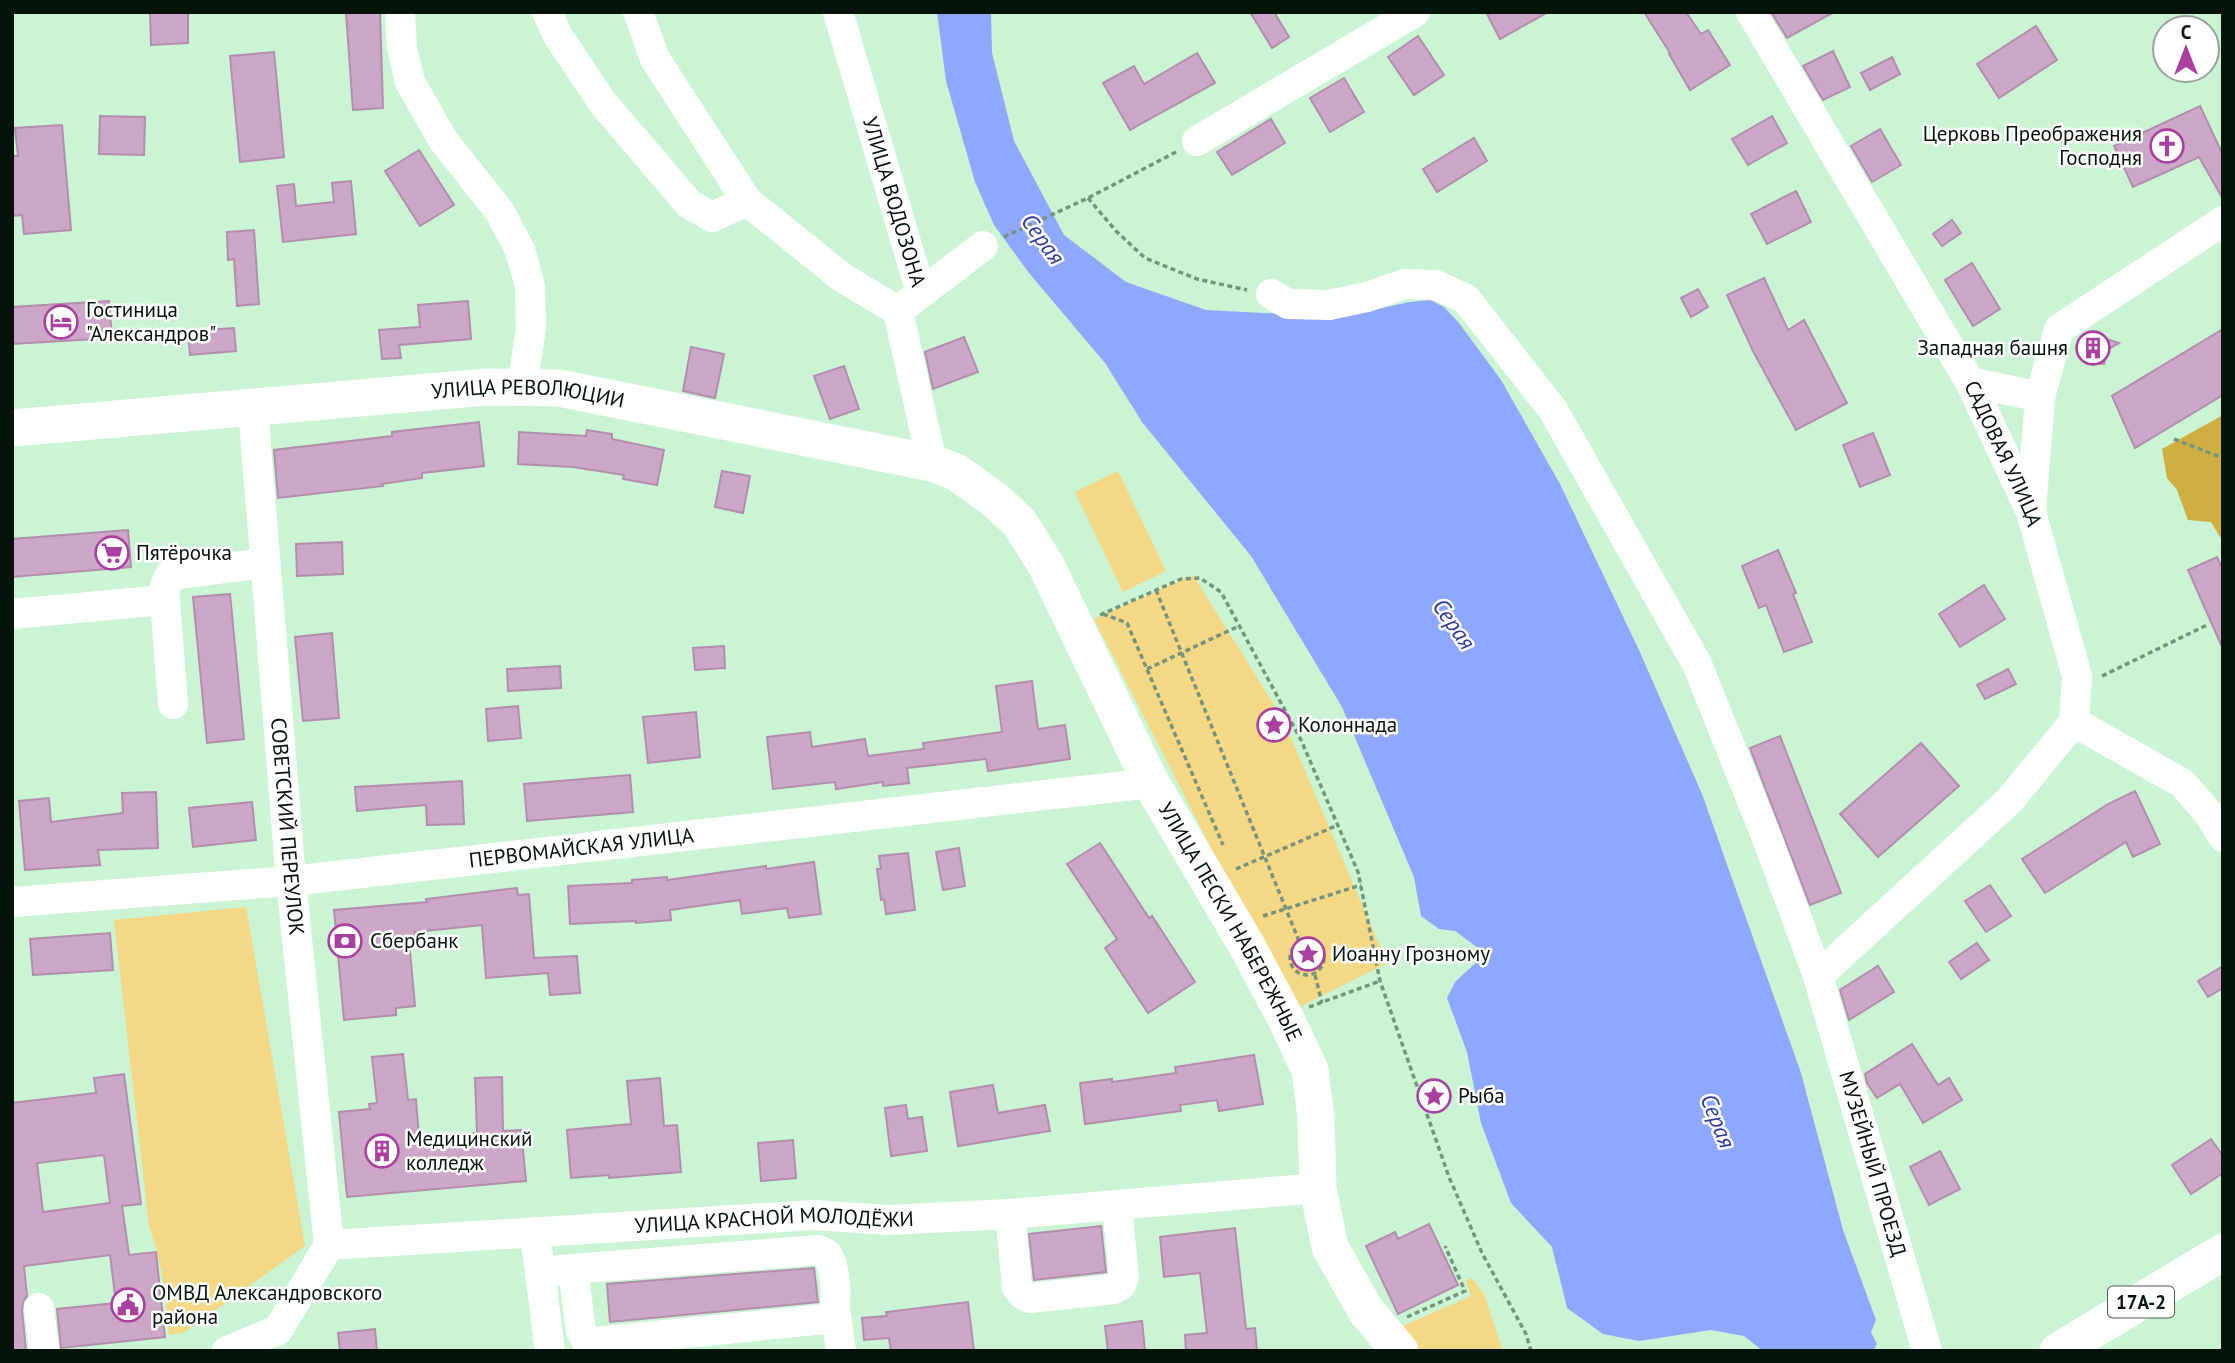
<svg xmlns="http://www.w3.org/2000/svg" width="2235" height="1363" font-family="'PT Sans',sans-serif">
<rect width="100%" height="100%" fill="#caf4d3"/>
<g fill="#f4d885">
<polygon points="1118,471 1166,571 1123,592 1075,492"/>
<polygon points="1193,575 1283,719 1387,963 1294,1010 1094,619"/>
<path d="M 246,907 L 305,1246 L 185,1332 L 169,1335 C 166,1296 162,1262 149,1226 L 114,920 Z"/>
<polygon points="1472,1278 1484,1294 1503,1351 1416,1351 1396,1329 1471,1296 1466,1281"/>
</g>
<polygon fill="#cfae42" points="2223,415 2223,542 2211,522 2188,520 2177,490 2167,478 2162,449"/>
<polygon fill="#90a7ff" points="937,12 991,12 992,53 1014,141 1064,235 1126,282 1206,310 1342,317 1409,302 1430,300 1444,307 1459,323 1501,380 1560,484 1639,650 1702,794 1801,1073 1843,1230 1876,1320 1871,1332 1877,1344 1873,1351 1763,1351 1744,1336 1711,1330 1639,1341 1603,1334 1567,1308 1552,1247 1511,1203 1481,1123 1467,1052 1447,998 1455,982 1482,957 1478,948 1455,931 1439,929 1421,916 1414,877 1342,707 1251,556 1142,422 1105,363 1029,273 994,225 975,182 946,81"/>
<g fill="#cda7c7" stroke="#b38dad" stroke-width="2" fill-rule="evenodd">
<polygon points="150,12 188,12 188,43 151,45"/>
<polygon points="346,12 380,12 383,108 353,110"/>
<polygon points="1250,12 1274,12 1289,37 1272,48"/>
<polygon points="1486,12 1548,12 1500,39"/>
<polygon points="1644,12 1686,12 1701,34 1708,30 1730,65 1690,90 1669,54 1670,53"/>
<polygon points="1771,12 1834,12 1787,38"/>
<polygon points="2036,26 2057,60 1999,98 1977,64"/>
<polygon points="1418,36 1444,75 1414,95 1388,57"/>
<polygon points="1833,51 1850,87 1823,100 1803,66"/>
<polygon points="274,52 284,157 240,162 230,56"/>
<polygon points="1197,53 1215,83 1130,130 1103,83 1134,66 1144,84"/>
<polygon points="1892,57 1900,74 1870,90 1861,73"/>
<polygon points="1344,78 1364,112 1330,132 1310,98"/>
<polygon points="2200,106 2223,155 2223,199 2199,157 2133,187 2114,146"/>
<polygon points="100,116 145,117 144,155 99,154"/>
<polygon points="1772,116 1787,143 1748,165 1732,139"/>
<polygon points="1271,119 1285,143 1232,175 1217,152"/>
<polygon points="62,125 71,230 24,234 22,215 12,216 12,156 18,156 15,128"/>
<polygon points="1880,129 1901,165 1872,182 1851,146"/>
<polygon points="1474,138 1487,161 1437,192 1423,169"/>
<polygon points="419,150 454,205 420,226 385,171"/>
<polygon points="351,181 356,234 283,242 277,186 294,184 296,206 334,202 332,183"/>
<polygon points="1796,191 1811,222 1767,244 1751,214"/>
<polygon points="1952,220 1961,233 1942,246 1933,234"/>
<polygon points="254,230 259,304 237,306 234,259 228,260 227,232"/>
<polygon points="1972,263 2000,309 1973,326 1945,280"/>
<polygon points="1764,278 1788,330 1804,320 1847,403 1796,430 1754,353 1727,295"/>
<polygon points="1698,289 1708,307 1691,317 1681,298"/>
<polygon points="109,301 112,338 12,344 12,307"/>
<polygon points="468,301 471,339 399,345 401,358 382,359 379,330 420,327 418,305"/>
<polygon points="234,328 236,351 190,355 188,331"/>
<polygon points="2223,329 2223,395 2135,448 2112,396"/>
<polygon points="2094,335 2119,343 2107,350 2104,364 2089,363 2079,355 2080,342 2089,336"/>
<polygon points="964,337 978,372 933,389 925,352"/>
<polygon points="691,347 724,354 715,398 683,391"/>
<polygon points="844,366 859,409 830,419 814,376"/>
<polygon points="479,422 484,466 422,473 422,478 382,484 383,486 278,498 274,450 392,436 392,432"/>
<polygon points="587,430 612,434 612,439 664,450 657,485 623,479 624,475 573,467 518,464 519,432 586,436"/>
<polygon points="1873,433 1890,475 1860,487 1843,445"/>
<polygon points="722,471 750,476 743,513 715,507"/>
<polygon points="128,530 131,567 12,577 12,539"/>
<polygon points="342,542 343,574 297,576 296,544"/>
<polygon points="1778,550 1796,593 1793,594 1812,642 1784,652 1766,605 1759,608 1742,566"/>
<polygon points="2217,557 2223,570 2223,649 2188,570"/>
<polygon points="1984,585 2005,619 1960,647 1939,614"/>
<polygon points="230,594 244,739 207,743 193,597"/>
<polygon points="332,633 339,718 303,721 295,637"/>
<polygon points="724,646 725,668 695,670 693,648"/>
<polygon points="560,666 561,688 508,691 507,669"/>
<polygon points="2008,669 2016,684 1985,699 1977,685"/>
<polygon points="1032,681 1038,729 1065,725 1070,759 988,771 986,759 907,768 909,783 883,786 883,782 836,789 835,782 773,789 767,737 810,732 812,747 865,739 868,756 924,749 923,743 1002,732 996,686"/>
<polygon points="518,706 521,738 488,741 486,709"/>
<polygon points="696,712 700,757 648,763 643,717"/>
<polygon points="1780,736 1841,893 1810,905 1750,748"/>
<polygon points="1921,743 1959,786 1878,857 1840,814"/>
<polygon points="630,775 633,812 527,821 524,784"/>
<polygon points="462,781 464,824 427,825 426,805 357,811 355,787"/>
<polygon points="2135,791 2160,844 2133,857 2126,842 2045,893 2022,859 2108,804"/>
<polygon points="156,792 158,848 98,850 100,865 25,870 19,801 49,798 51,822 123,813 122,793"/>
<polygon points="252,802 256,840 193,847 189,808"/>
<polygon points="1100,843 1149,918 1152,916 1195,982 1148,1013 1105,948 1117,939 1067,864"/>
<polygon points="959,848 965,886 943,890 936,852"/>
<polygon points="908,853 915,910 886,914 884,899 881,900 877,869 881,869 879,856"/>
<polygon points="814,862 821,914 789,918 787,908 742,914 740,900 670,910 671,920 636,923 636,921 570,924 568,886 632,883 632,880 667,877 667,880 766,866 766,869"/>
<polygon points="1990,885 2011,916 1986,932 1965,901"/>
<polygon points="517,888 518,895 529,894 534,958 577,956 580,993 550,995 548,973 486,978 482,925 415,932 416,939 409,940 415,1006 396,1008 396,1015 344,1020 334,910 427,902 426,899"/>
<polygon points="110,933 113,970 33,975 30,939"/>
<polygon points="1977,943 1989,960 1961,979 1949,962"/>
<polygon points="1878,966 1894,992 1849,1020 1840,990"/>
<polygon points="2223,966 2223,988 2208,997 2198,981"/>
<polygon points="1912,1044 1938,1085 1949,1078 1962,1100 1923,1123 1900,1084 1877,1098 1867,1083 1865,1074"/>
<polygon points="403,1054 408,1100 416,1099 419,1138 477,1133 475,1078 502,1077 503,1131 521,1130 526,1181 347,1197 339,1112 370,1109 369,1104 377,1103 372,1057"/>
<polygon points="1254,1055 1263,1104 1219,1111 1217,1100 1180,1105 1181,1111 1085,1124 1080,1083 1112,1079 1112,1082 1176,1073 1175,1067"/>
<path d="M 124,1074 L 141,1204 L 122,1206 L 129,1255 L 156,1252 L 165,1337 L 61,1348 L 57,1309 L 116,1303 L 110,1255 L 24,1266 L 27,1296 L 23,1302 L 22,1310 L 26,1351 L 12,1351 L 12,1103 L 96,1093 L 94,1078 ZM 104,1155 L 110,1203 L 43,1212 L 37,1163 Z"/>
<polygon points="660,1078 664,1126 677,1125 681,1172 609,1178 609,1175 571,1178 567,1130 631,1124 627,1081"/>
<polygon points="993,1085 998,1113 1045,1105 1050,1131 958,1146 950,1092"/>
<polygon points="906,1105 908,1119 922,1117 927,1151 891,1156 885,1108"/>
<polygon points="2211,1139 2223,1156 2223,1173 2191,1194 2172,1165"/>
<polygon points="793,1140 796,1178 761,1181 758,1143"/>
<polygon points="1940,1151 1960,1189 1929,1205 1910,1167"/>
<polygon points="1429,1224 1458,1285 1398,1314 1366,1246 1395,1232 1398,1239"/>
<polygon points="1101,1226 1106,1272 1034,1280 1029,1234"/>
<polygon points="1235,1228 1246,1329 1255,1328 1257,1351 1186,1351 1185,1335 1207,1333 1200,1273 1164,1277 1160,1237"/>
<polygon points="814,1268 818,1302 610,1322 607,1284"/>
<polygon points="968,1302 974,1351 891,1351 889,1338 864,1340 862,1318 887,1316 886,1312"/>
<polygon points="1142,1321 1145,1351 1108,1351 1105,1326"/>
<polygon points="375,1329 377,1351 340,1351 338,1333"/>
</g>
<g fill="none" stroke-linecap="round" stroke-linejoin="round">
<g stroke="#75947c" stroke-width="3.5" stroke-dasharray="5 3.5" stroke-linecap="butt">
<polyline points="1088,198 1116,231 1145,258 1197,279 1247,290"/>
<polyline points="1004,237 1088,198 1176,152"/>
<polyline points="2174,439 2223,458"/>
<polyline points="1156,590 1299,941"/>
<polyline points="1103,614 1127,623 1223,845"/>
<polyline points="1100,615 1181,579 1200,578 1221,592 1301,740 1358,872 1380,981 1449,1177 1482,1253 1526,1334 1531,1351"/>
<polyline points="1147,669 1239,626"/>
<polyline points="2102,676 2207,625"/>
<polyline points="1236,869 1338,825"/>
<polyline points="1263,916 1361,885"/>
<circle cx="1307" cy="958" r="17"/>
<polyline points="1315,975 1322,1003"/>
<polyline points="1309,1007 1380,981"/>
<polyline points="1407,1317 1465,1291 1445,1246"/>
</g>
<g stroke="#fff" stroke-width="30">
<polyline points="400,12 402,48 410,82 443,140 500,212 520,250 530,286 531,328 522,388"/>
<polyline points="547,12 558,36 603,103 689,204 712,217 747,201"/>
<polyline points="638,12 655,59 747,201 843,278 898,311"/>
<path id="s1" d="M 838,12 L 921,293 L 898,311 L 932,463"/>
<path id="s2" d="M 1751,12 L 1970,382 L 2031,512 L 2077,676 L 2074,722 L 2009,801 L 1818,976"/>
<polyline points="1197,141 1415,12"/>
<polyline points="921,293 983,246"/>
<path id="s3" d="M 1271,294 L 1288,304 L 1329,305 L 1367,297 L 1405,284 L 1436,285 L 1466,299 L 1553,410 L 1697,664 L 1767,838 L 1818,976 L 1927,1351"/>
<polyline points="1970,382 2040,397"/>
<path id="s4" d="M 253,408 L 291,881 L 329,1245"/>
<polyline points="2031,511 2040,397 2059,329 2223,221"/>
<polyline points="12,614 165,600"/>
<polyline points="173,704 164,588 170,575 265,563"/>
<polyline points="2074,722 2182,783 2209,814 2223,837"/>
<path id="s5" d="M 12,902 L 291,881 L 1151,783"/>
<polyline points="1010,1214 1017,1287 1022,1294 1030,1298 1114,1289 1121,1285 1124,1277 1117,1206"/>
<path d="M 535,1232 L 540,1272 L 573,1269 L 818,1250 L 827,1254 C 836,1269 837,1297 834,1314 L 825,1319 L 595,1342 L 586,1340 L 581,1331 L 573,1269"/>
<path id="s6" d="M 329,1245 L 814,1215 L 888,1220 L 1010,1214 L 1318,1188"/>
<polyline points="540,1272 550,1351"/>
<polyline points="835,1307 841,1351"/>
<polyline points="39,1308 44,1351"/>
<polyline points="278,1330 329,1245"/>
<polyline points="227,1351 278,1330"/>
</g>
<g stroke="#fff" stroke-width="37">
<path id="s7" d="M 12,428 L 487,387 L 559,388 L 932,463 L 956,472 L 995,500 L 1019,522 L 1046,565 L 1151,783 L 1247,946 L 1286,1019 L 1310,1070 L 1316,1118 L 1318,1188 L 1330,1247 L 1366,1311 L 1400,1351"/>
<polyline points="2058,1351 2223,1252"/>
</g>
</g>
<defs>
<symbol id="church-ring" viewBox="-11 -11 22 22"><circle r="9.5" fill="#fff" stroke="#a93f9f" stroke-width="1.5"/><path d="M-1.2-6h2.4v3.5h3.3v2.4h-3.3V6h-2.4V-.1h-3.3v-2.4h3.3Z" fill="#a93f9f"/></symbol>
<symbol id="hotel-ring" viewBox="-11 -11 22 22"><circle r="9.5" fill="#fff" stroke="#a93f9f" stroke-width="1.5"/><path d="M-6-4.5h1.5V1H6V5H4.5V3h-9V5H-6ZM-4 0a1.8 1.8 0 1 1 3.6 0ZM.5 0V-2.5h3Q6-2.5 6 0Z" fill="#a93f9f"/></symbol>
<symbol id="building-ring" viewBox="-11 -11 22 22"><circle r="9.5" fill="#fff" stroke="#a93f9f" stroke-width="1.5"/><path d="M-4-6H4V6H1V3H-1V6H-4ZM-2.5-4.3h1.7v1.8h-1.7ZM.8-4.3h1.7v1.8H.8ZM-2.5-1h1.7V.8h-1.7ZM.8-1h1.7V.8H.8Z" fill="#a93f9f"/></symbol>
<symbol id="supermarket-ring" viewBox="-11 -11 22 22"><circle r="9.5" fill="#fff" stroke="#a93f9f" stroke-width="1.5"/><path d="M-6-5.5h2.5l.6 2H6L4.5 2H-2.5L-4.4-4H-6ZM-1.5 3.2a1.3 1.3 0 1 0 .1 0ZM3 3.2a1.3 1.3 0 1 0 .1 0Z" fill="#a93f9f"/></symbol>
<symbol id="sight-ring" viewBox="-11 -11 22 22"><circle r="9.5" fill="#fff" stroke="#a93f9f" stroke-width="1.5"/><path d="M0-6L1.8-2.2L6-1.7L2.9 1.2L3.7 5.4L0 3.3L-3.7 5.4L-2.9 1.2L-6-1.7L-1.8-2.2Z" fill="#a93f9f"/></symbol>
<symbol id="bank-ring" viewBox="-11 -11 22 22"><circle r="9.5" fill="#fff" stroke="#a93f9f" stroke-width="1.5"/><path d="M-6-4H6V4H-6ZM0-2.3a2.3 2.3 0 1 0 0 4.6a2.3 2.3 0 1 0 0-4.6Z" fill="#a93f9f"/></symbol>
<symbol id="civic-ring" viewBox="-11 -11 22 22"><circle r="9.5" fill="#fff" stroke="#a93f9f" stroke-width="1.5"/><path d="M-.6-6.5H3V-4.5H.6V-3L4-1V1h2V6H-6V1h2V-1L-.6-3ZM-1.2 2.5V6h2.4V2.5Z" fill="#a93f9f"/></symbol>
</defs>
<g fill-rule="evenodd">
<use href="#church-ring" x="2148" y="127" width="38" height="38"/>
<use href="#hotel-ring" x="42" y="303" width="38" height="38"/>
<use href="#building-ring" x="2074" y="329" width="38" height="38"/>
<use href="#supermarket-ring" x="93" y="534" width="38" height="38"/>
<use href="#sight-ring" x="1255" y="706" width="38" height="38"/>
<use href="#bank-ring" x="326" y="922" width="38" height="38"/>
<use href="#sight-ring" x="1289" y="935" width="38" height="38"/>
<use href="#sight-ring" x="1415" y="1077" width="38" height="38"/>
<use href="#building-ring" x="363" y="1132" width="38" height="38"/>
<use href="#civic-ring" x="109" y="1286" width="38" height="38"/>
</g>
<g text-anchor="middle" stroke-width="5" stroke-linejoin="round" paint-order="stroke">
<rect fill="#fff" stroke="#505a53" stroke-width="2" x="2108" y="1286.5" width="66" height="31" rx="5"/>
<g font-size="19" font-weight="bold" fill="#051409">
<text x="2141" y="1309">17А-2</text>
</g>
<g font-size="21" fill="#051409" stroke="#fff" text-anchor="start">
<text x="2142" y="141" text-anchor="end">Церковь Преображения<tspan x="2142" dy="24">Господня</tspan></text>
<text x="86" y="317">Гостиница<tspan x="86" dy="24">"Александров"</tspan></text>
<text x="2068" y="355" text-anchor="end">Западная башня</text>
<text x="136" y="560">Пятёрочка</text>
<text x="1298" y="732">Колоннада</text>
<text x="370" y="948">Сбербанк</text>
<text x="1332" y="961">Иоанну Грозному</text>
<text x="1458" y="1103">Рыба</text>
<text x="406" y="1146">Медицинский<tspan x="406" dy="24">колледж</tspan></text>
<text x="152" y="1300">ОМВД Александровского<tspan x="152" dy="24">района</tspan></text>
</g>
<g font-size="21" fill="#051409" stroke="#fff">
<text dy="7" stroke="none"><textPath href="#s1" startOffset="198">УЛИЦА ВОДОЗОНА</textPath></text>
<text dy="7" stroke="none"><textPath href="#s7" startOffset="518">УЛИЦА РЕВОЛЮЦИИ</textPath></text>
<text dy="7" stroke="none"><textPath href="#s2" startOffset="509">САДОВАЯ УЛИЦА</textPath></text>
<text dy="7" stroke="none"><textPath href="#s4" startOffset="420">СОВЕТСКИЙ ПЕРЕУЛОК</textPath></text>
<text dy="7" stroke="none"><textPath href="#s5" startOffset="572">ПЕРВОМАЙСКАЯ УЛИЦА</textPath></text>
<text dy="7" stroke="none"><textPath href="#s7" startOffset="1488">УЛИЦА ПЕСКИ НАБЕРЕЖНЫЕ</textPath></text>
<text dy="7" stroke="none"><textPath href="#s3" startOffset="1167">МУЗЕЙНЫЙ ПРОЕЗД</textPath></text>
<text dy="7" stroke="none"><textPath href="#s6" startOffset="446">УЛИЦА КРАСНОЙ МОЛОДЁЖИ</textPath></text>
</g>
<g font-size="23" font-style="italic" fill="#2c399b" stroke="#fff">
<text transform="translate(1043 239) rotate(54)" y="8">Серая</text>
<text transform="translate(1454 624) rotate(55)" y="8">Серая</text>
<text transform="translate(1718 1121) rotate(68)" y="8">Серая</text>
</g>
</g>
<rect width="2235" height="1363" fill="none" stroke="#051409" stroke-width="28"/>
<g transform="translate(2186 49)"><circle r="33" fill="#ffffff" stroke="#9ba19d" stroke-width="2"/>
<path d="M0-5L12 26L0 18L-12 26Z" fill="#a93f9f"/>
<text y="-10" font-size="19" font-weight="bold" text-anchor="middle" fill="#051409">С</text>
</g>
</svg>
